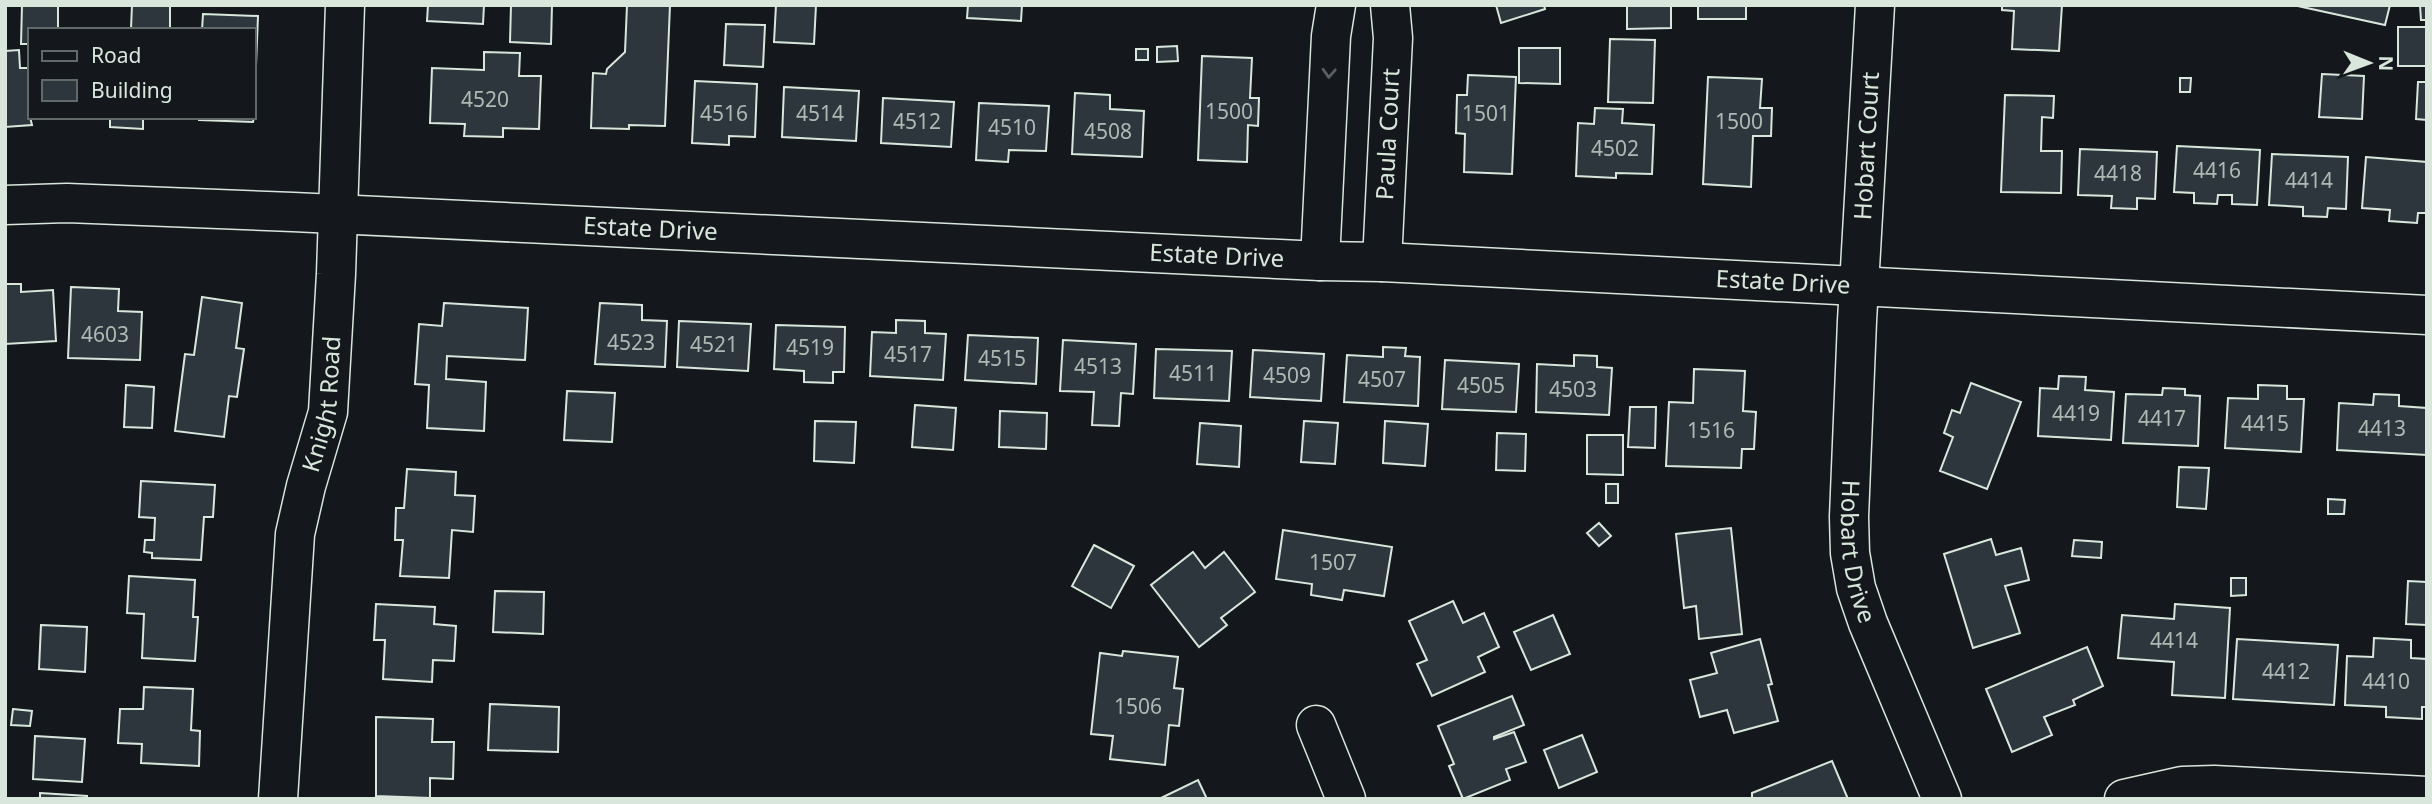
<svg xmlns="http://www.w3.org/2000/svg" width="2432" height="804" font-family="'Noto Sans',sans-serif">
<rect width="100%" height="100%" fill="#14181c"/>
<g fill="#2c363c" stroke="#d8e6dc" stroke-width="2">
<polygon points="22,5 58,5 58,30 30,30 30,44 21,44"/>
<polygon points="132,5 170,5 170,30 131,29"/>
<polygon points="428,5 484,5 483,24 427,21"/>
<polygon points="511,5 552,5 551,44 510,42"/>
<polygon points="627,5 670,5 665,126 629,125 629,129 591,128 593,73 606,74 607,69 625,52"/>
<polygon points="776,5 816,5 814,44 774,42"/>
<polygon points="968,5 1022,5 1021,21 967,18"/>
<polygon points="1496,5 1544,5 1545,9 1501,23"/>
<polygon points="1627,5 1671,5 1671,28 1627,29"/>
<rect x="1698" y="5" width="48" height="14"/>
<polygon points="2002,5 2062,5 2059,51 2012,49 2014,11 2002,10"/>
<polygon points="2293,5 2390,5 2385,25"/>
<polygon points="2420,5 2427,5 2427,20 2421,20"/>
<polygon points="203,14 258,16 254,114 254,30 202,30"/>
<polygon points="726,24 765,25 763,67 724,65"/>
<rect x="2398" y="27" width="29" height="39"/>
<polygon points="1610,39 1655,40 1653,103 1608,102"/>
<polygon points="1177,46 1178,61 1157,62 1157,47"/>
<polygon points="1519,48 1560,48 1560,84 1519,83"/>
<rect x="1136" y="49" width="12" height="11"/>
<polygon points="19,50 20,68 30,68 30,117 32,125 5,127 5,51"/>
<polygon points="484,52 520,53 519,76 541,76 539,129 503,128 503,137 464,136 465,124 430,123 432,68 484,70"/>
<polygon points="1202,56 1252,58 1250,98 1259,98 1258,126 1248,125 1247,162 1198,160"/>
<polygon points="2322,74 2364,76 2362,119 2319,117"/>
<polygon points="1468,75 1516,77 1512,174 1464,172 1465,134 1456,133 1457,95 1467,95"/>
<polygon points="1708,77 1762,79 1760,108 1772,108 1771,136 1753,136 1751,187 1703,184"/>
<polygon points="2180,78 2191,78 2190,92 2180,92"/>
<polygon points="695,81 757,84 755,137 729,136 729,145 692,143"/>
<polygon points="2418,82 2427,82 2427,120 2416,119"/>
<polygon points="784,87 859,91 856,141 782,137"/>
<polygon points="1075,93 1110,95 1110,109 1144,111 1142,157 1072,154"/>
<polygon points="2005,95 2054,96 2053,118 2042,117 2041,151 2062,151 2061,193 2001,192"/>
<polygon points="883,98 954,102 951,147 881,143"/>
<polygon points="979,103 1049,106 1046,151 1009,150 1008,162 976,160"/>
<polygon points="1595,108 1623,109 1622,123 1654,125 1652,174 1616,173 1616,178 1576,176 1578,123 1594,124"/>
<polygon points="88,117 148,117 143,119 143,129 110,127 110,118"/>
<polygon points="199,117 254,117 253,122 199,120"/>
<polygon points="2177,146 2260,150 2257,205 2232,204 2232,195 2218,195 2217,204 2194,203 2194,193 2174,192"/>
<polygon points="2080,149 2157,152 2155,199 2137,198 2137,209 2111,208 2112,196 2078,195"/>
<polygon points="2272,154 2348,157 2346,209 2328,208 2327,217 2303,216 2303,207 2269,205"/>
<polygon points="2366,157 2427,162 2427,213 2418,213 2417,223 2389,221 2390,210 2362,208"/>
<polygon points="5,284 21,284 21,292 53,290 56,341 5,344"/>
<polygon points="71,287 119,289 118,311 142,312 140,360 68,358"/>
<polygon points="202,297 242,303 236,348 244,349 237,397 229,396 224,437 175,431 185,354 194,355"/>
<polygon points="444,303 528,308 525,360 447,356 446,379 486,382 484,431 427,428 429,385 415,384 419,324 442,326"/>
<polygon points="600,303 642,305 642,320 667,321 665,367 595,364"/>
<polygon points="896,320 925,321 925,333 946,334 943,380 870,376 872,332 896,333"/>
<polygon points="679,321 751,324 748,371 677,367"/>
<polygon points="776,325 845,327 844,372 833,372 833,383 804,382 804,371 774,369"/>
<polygon points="968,335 1038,338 1036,384 965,380"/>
<polygon points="1063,340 1136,344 1133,394 1121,393 1119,426 1092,425 1094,392 1060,391"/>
<polygon points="1383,347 1406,348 1405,356 1420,357 1418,406 1344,402 1347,355 1383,357"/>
<polygon points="1156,349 1232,351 1229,401 1154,398"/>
<polygon points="1253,350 1324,354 1321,401 1250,397"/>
<polygon points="1574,355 1597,356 1597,367 1612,368 1609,415 1536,412 1537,364 1574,366"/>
<polygon points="1445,360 1519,364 1516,412 1442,409"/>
<polygon points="1694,369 1745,371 1743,411 1756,412 1754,449 1742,449 1741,468 1666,466 1669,402 1693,403"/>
<polygon points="2059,376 2086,377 2085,390 2114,392 2111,440 2038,436 2040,388 2058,389"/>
<polygon points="1971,383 2021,402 1987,489 1940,471 1953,437 1944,433 1952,410 1960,413"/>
<polygon points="126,385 154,387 152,428 124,427"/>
<polygon points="2258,385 2287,386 2287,399 2304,399 2301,452 2225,448 2228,398 2258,399"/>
<polygon points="2163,388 2185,389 2185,395 2200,396 2198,446 2123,443 2126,394 2162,395"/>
<polygon points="567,391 615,393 612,442 564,440"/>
<polygon points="2374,394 2399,395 2399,406 2427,408 2427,455 2337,450 2339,403 2373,405"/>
<polygon points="915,405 956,408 953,450 912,447"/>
<polygon points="1630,407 1656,407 1655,448 1628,447"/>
<polygon points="1000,411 1047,413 1046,449 999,447"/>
<polygon points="815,421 856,422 854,463 814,461"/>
<polygon points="1304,421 1338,423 1335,464 1301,462"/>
<polygon points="1385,421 1428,424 1425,466 1383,463"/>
<polygon points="1200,423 1241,426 1239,467 1197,464"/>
<polygon points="1497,433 1526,434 1525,471 1496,470"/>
<polygon points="1587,435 1623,435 1623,475 1587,474"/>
<polygon points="2179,467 2209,468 2206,509 2177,507"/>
<polygon points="407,469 456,472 455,495 475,496 473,532 452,530 449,578 400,576 403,540 395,540 396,508 404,508"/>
<polygon points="141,481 215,485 213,517 204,517 201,560 152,558 152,553 144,552 145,540 154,540 155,518 139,517"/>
<rect x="1606" y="484" width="12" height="19"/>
<polygon points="2328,499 2345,500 2344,514 2328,514"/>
<polygon points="1599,523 1611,536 1599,546 1587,533"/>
<polygon points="1731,528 1742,634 1699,639 1696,606 1684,608 1676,534"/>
<polygon points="1283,530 1392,547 1384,596 1344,590 1342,600 1311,595 1312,584 1276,579"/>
<polygon points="1991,539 1996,555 2021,548 2029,580 2005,586 2020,633 1973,648 1944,554"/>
<polygon points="2074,540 2102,542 2101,558 2072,556"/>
<polygon points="1094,545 1134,566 1111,608 1072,586"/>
<polygon points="1193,552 1205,568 1224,552 1255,592 1221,618 1227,625 1199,647 1151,585"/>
<polygon points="129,576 195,580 193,617 198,617 195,661 142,658 144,614 127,613"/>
<polygon points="2231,578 2246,578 2246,595 2231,596"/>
<polygon points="2408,581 2427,582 2427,625 2406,624"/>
<polygon points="495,591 544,592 543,634 493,632"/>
<polygon points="1453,601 1463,623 1484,613 1499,647 1478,657 1485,672 1432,696 1417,664 1427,660 1409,621"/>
<polygon points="376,604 435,607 434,624 456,626 454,661 433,660 432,682 383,679 385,640 374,640"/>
<polygon points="2175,604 2230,608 2225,698 2172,695 2174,662 2118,658 2122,615 2174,619"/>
<polygon points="1553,615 1570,654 1531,670 1514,632"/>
<polygon points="41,625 87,627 85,672 39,669"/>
<polygon points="2374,638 2411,640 2411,658 2427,659 2427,707 2422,707 2422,719 2386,717 2386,707 2345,705 2347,656 2373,657"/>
<polygon points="1760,639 1772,684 1768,685 1778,721 1734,733 1727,710 1700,717 1690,680 1717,673 1711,653"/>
<polygon points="2237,639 2338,645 2334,705 2233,699"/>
<polygon points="2087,647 2103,686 2073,700 2075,705 2044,717 2052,735 2012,752 1986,689"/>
<polygon points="1123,651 1178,657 1174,688 1183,689 1179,726 1169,725 1165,765 1110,759 1113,736 1091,734 1100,653 1122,656"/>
<polygon points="144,687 193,689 191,730 200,731 199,766 141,763 142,744 118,743 120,709 143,709"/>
<polygon points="1512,696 1524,725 1494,737 1494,739 1514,732 1526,762 1506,769 1510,780 1463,799 1449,766 1454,764 1438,726"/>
<polygon points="490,704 559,707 558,752 488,750"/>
<polygon points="13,709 32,711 30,726 11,725"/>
<polygon points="376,717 433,719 432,742 454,742 453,779 430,778 430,798 376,796"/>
<polygon points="1582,735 1597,772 1559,788 1544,750"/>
<polygon points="35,736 85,739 82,782 33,779"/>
<polygon points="1832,761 1848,799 1752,799 1752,793"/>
<polygon points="1198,780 1207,799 1159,799"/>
<polygon points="40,793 87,796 87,799 40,799"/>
</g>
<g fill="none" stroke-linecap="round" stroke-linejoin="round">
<defs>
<g id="minor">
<path id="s1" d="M 1875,5 L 1857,321 L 1849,517 L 1850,553 L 1856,588 L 1868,623 L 1942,799"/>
<path id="s2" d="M 5,205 L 67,203 L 293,212 L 1320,261 L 1382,262 L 2427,315"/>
<polyline points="1320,261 1331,36 1336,5"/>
<path id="s3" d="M 1382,262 L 1393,38 L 1390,5"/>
<polyline points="1316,725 1346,799"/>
<path id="s4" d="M 278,799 L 295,534 L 306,486 L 328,412 L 336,274 L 345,5"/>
<polyline points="2124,799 2182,786 2214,785 2427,796"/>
</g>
</defs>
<use href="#minor" stroke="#d8e6dc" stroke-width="41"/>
<use href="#minor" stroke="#14181c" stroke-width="38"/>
</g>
<defs><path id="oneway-chevron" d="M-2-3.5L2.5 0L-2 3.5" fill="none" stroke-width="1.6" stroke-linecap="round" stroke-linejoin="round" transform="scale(1.75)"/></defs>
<use stroke="#59605f" href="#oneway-chevron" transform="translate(1329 73) rotate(93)"/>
<g text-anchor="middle" stroke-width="5" stroke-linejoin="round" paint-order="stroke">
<g font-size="21" fill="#adbab4">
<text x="485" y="107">4520</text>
<text x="1229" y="119">1500</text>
<text x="724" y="121">4516</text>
<text x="820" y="121">4514</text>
<text x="1486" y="121">1501</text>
<text x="917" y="129">4512</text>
<text x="1739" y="129">1500</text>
<text x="1012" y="135">4510</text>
<text x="1108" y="139">4508</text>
<text x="1615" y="156">4502</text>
<text x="2217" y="178">4416</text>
<text x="2118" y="181">4418</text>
<text x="2309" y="188">4414</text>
<text x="105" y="342">4603</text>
<text x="631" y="350">4523</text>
<text x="714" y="352">4521</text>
<text x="810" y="355">4519</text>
<text x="908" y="362">4517</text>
<text x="1002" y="366">4515</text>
<text x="1098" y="374">4513</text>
<text x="1193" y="381">4511</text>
<text x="1287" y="383">4509</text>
<text x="1382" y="387">4507</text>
<text x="1481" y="393">4505</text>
<text x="1573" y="397">4503</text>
<text x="2076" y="421">4419</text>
<text x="2162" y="426">4417</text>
<text x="2265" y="431">4415</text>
<text x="2382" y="436">4413</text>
<text x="1711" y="438">1516</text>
<text x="1333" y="570">1507</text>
<text x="2174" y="648">4414</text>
<text x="2286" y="679">4412</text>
<text x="2386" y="689">4410</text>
<text x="1138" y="714">1506</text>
</g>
<g font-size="24" fill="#d8e6dc" stroke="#14181c">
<text dy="8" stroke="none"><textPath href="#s3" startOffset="128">Paula Court</textPath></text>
<text transform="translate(1867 146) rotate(-87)" y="8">Hobart Court</text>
<text dy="8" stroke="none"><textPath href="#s2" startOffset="646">Estate Drive</textPath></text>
<text dy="8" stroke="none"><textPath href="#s2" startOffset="1213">Estate Drive</textPath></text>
<text dy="8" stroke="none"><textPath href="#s2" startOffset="1780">Estate Drive</textPath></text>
<text dy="8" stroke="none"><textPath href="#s4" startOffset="399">Knight Road</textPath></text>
<text dy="8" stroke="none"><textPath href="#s1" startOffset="548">Hobart Drive</textPath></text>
</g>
</g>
<rect width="2432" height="804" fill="none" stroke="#d8e6dc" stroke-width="14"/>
<rect x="28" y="28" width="228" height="91" fill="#14181c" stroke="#626a69" stroke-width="2"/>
<rect x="42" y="51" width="35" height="10" fill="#14181c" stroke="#626a69" stroke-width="2"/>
<text x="91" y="63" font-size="21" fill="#d8e6dc">Road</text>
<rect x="42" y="80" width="35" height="21" fill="#2c363c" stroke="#626a69" stroke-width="2"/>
<text x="91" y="98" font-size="21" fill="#d8e6dc">Building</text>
<g transform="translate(2369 63) rotate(91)" stroke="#14181c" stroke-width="5" paint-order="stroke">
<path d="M0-5L12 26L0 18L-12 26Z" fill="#d8e6dc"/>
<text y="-10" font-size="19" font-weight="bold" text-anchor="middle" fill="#d8e6dc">N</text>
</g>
</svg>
